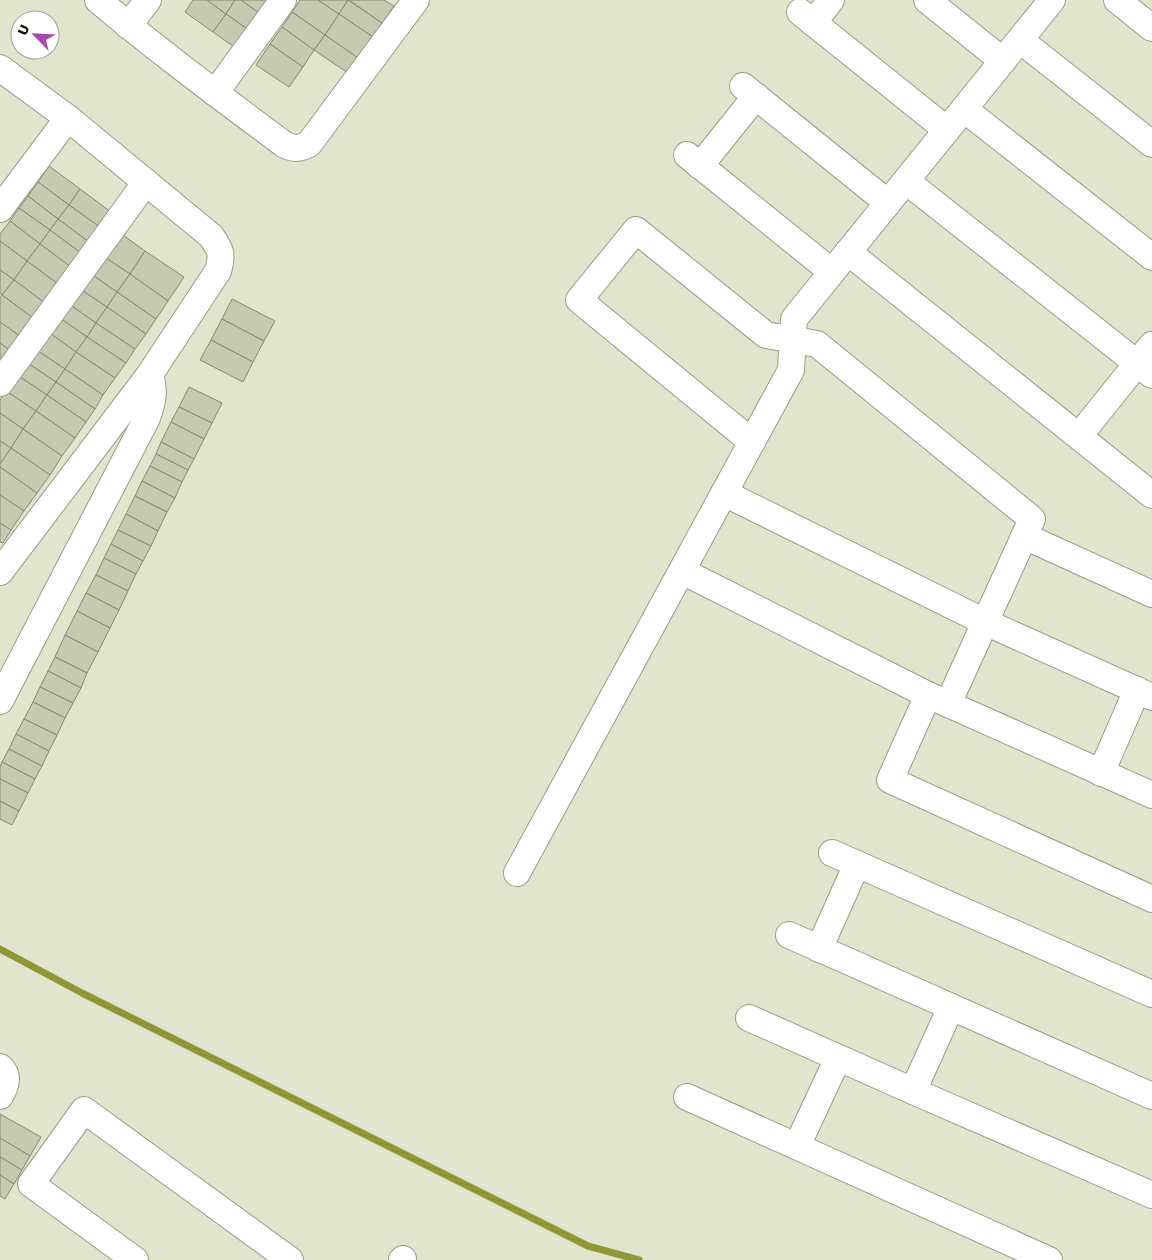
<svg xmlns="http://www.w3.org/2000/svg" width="1152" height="1260" font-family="'Work Sans',sans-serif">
<rect width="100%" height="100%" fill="#e2e5cd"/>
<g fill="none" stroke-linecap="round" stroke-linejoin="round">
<polyline stroke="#8f9736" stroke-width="7" points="0,949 82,993 588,1246 639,1260"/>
</g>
<g fill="#c6cab1" stroke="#878a73">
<polygon points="193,0 207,0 226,14 213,32 185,12"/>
<polygon points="207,0 235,0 226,14"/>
<polygon points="235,0 241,0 262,15 250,31 226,14"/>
<polygon points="241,0 272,0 262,15"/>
<polygon points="300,0 318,0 339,14 325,35 292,12"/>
<polygon points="318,0 348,0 339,14"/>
<polygon points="348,0 382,23 373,37 339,14"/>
<polygon points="349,0 384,0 394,6 382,23"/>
<polygon points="292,12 325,35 314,50 282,27"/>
<polygon points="226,14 250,31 237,49 213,32"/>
<polygon points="339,14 373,37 358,58 325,35"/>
<polygon points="282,27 314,50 303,67 270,44"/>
<polygon points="325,35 358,58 348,73 314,50"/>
<polygon points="270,44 303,67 289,87 256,65"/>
<polygon points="49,166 80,189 69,205 38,182"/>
<polygon points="38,182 69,205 58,219 28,196"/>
<polygon points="80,189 115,215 104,230 69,205"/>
<polygon points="28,196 58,219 50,230 19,208"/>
<polygon points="69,205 104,230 93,245 58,219"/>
<polygon points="19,208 50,230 40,244 10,221"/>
<polygon points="58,219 93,245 85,256 50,230"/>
<polygon points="10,221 40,244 27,261 0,241 0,234"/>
<polygon points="50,230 85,256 75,270 40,244"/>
<polygon points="116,230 145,251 130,274 100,254"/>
<polygon points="0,241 27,261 14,280 0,270"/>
<polygon points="40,244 75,270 62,287 27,261"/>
<polygon points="145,251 184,277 168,301 130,274"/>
<polygon points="100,254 130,274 117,292 88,272"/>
<polygon points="27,261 62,287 49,306 14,280"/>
<polygon points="0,270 14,280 2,295 0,293"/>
<polygon points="88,272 117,292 107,307 77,287"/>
<polygon points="130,274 168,301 156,319 117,292"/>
<polygon points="14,280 49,306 37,321 2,295"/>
<polygon points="77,287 107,307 96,323 66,302"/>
<polygon points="117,292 156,319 146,334 107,307"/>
<polygon points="2,295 37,321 24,339 0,322 0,298"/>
<polygon points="232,299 275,321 264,341 222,319"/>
<polygon points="66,302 96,323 87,337 57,316"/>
<polygon points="107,307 146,334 135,349 96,323"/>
<polygon points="57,316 87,337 76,352 47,331"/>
<polygon points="222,319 264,341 253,362 211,340"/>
<polygon points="0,322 24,339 14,353 0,343"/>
<polygon points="96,323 135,349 126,363 87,337"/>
<polygon points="47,331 76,352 65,369 35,349"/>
<polygon points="87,337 126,363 115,378 76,352"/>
<polygon points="211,340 253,362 243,382 200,360"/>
<polygon points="0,343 14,353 0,366"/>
<polygon points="35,349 65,369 56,382 26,362"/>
<polygon points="76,352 115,378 103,395 65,369"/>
<polygon points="26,362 56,382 47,395 17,375"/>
<polygon points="65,369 103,395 95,409 56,382"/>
<polygon points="17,375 47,395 36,411 6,391"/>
<polygon points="56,382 95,409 86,422 47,395"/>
<polygon points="189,387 222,403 212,423 179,407"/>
<polygon points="6,391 36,411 23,429 0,413 0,400"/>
<polygon points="47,395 86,422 75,438 36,411"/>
<polygon points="179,407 212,423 204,439 171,422"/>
<polygon points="36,411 75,438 62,456 23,429"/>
<polygon points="0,413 23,429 11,448 0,441"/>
<polygon points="171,422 204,439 194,459 161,442"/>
<polygon points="23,429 62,456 50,475 11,448"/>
<polygon points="0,441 11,448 0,464"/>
<polygon points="161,442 194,459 188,470 156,454"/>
<polygon points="11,448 50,475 37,493 0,467 0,464"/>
<polygon points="156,454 188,470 182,482 150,466"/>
<polygon points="150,466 182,482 175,498 142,481"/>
<polygon points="0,467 37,493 24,511 0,495"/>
<polygon points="142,481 175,498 167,512 135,496"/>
<polygon points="0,495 24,511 11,530 0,523"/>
<polygon points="135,496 167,512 158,531 126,514"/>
<polygon points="126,514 158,531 151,546 118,530"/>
<polygon points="0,523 11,530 3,543 0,542"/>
<polygon points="118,530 151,546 143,561 111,544"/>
<polygon points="111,544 143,561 136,574 104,558"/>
<polygon points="104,558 136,574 128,591 96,575"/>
<polygon points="96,575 128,591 119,610 86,593"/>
<polygon points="86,593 119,610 110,628 77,611"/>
<polygon points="77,611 110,628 98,652 65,635"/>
<polygon points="65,635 98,652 87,673 55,657"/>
<polygon points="55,657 87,673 81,688 48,671"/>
<polygon points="48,671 81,688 73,703 40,687"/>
<polygon points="40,687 73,703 65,718 33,702"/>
<polygon points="33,702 65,718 57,735 24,719"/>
<polygon points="24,719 57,735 49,751 16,734"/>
<polygon points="16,734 49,751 42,766 9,749"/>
<polygon points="9,749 42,766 35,779 2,762"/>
<polygon points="2,762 35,779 28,793 0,779 0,767"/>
<polygon points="0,779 28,793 19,811 0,801"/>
<polygon points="0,801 19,811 12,825 0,819"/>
<polygon points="0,1114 41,1137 30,1156 0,1138"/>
<polygon points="0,1138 30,1156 22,1170 0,1157"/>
<polygon points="0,1157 22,1170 14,1184 0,1175"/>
<polygon points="0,1175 14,1184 5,1199 0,1196"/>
</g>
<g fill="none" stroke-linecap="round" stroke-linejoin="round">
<defs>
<g id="street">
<path d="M 98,0 C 158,51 222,98 285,145 C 294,149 299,149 309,144 L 416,0"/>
<polyline points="927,0 1003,61"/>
<polyline points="1117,0 1152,28"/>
<polyline points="800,12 947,130"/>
<polyline points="813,23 831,0"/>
<polyline points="128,26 148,0"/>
<polyline points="1020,40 1152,144"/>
<path d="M 0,68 L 68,118 L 211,236 C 221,250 223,254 218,271 L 150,374 L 0,572"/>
<polyline points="743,86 888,203"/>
<polyline points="215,93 283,0"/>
<polyline points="964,109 1152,257"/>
<polyline points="687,155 832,272"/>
<polyline points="700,166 756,96"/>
<polyline points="906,181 1152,375"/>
<polyline points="0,209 68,118"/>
<polyline points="848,252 1152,495"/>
<polyline points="0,383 146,182"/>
<polyline points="1079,436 1152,345"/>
<polyline points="752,442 579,300 636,230 766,335 817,344 1032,519 948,704"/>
<polyline points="724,493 985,622 1152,697"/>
<polyline points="1024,536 1152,594"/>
<polyline points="682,571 928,695 1152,795"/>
<polyline points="928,695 890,780 1152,899"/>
<path d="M 0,701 L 147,418 C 153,400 155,393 150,374"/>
<polyline points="1101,773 1137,690"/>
<polyline points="832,853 1152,994"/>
<polyline points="517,873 791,370 794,319 1052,0"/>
<polyline points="789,935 1152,1096"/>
<polyline points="819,949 857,864"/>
<polyline points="749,1018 913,1091 1152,1195"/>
<path d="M 0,1067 C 10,1076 6,1086 0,1096"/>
<polyline points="913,1091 951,1007"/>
<polyline points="687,1097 1049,1260"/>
<polyline points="797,1146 838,1058"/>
<polyline points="135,1260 31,1184 84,1110 290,1260"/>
<polyline points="402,1260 403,1259"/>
</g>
</defs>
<use href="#street" stroke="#999c85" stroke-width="28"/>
<use href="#street" stroke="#fff" stroke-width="26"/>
</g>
<g transform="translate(35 35) rotate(294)"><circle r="24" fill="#ffffff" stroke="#a0a19d"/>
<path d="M0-4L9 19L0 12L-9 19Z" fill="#a849b2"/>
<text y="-8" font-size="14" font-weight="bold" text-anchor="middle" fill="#12130a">U</text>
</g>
</svg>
